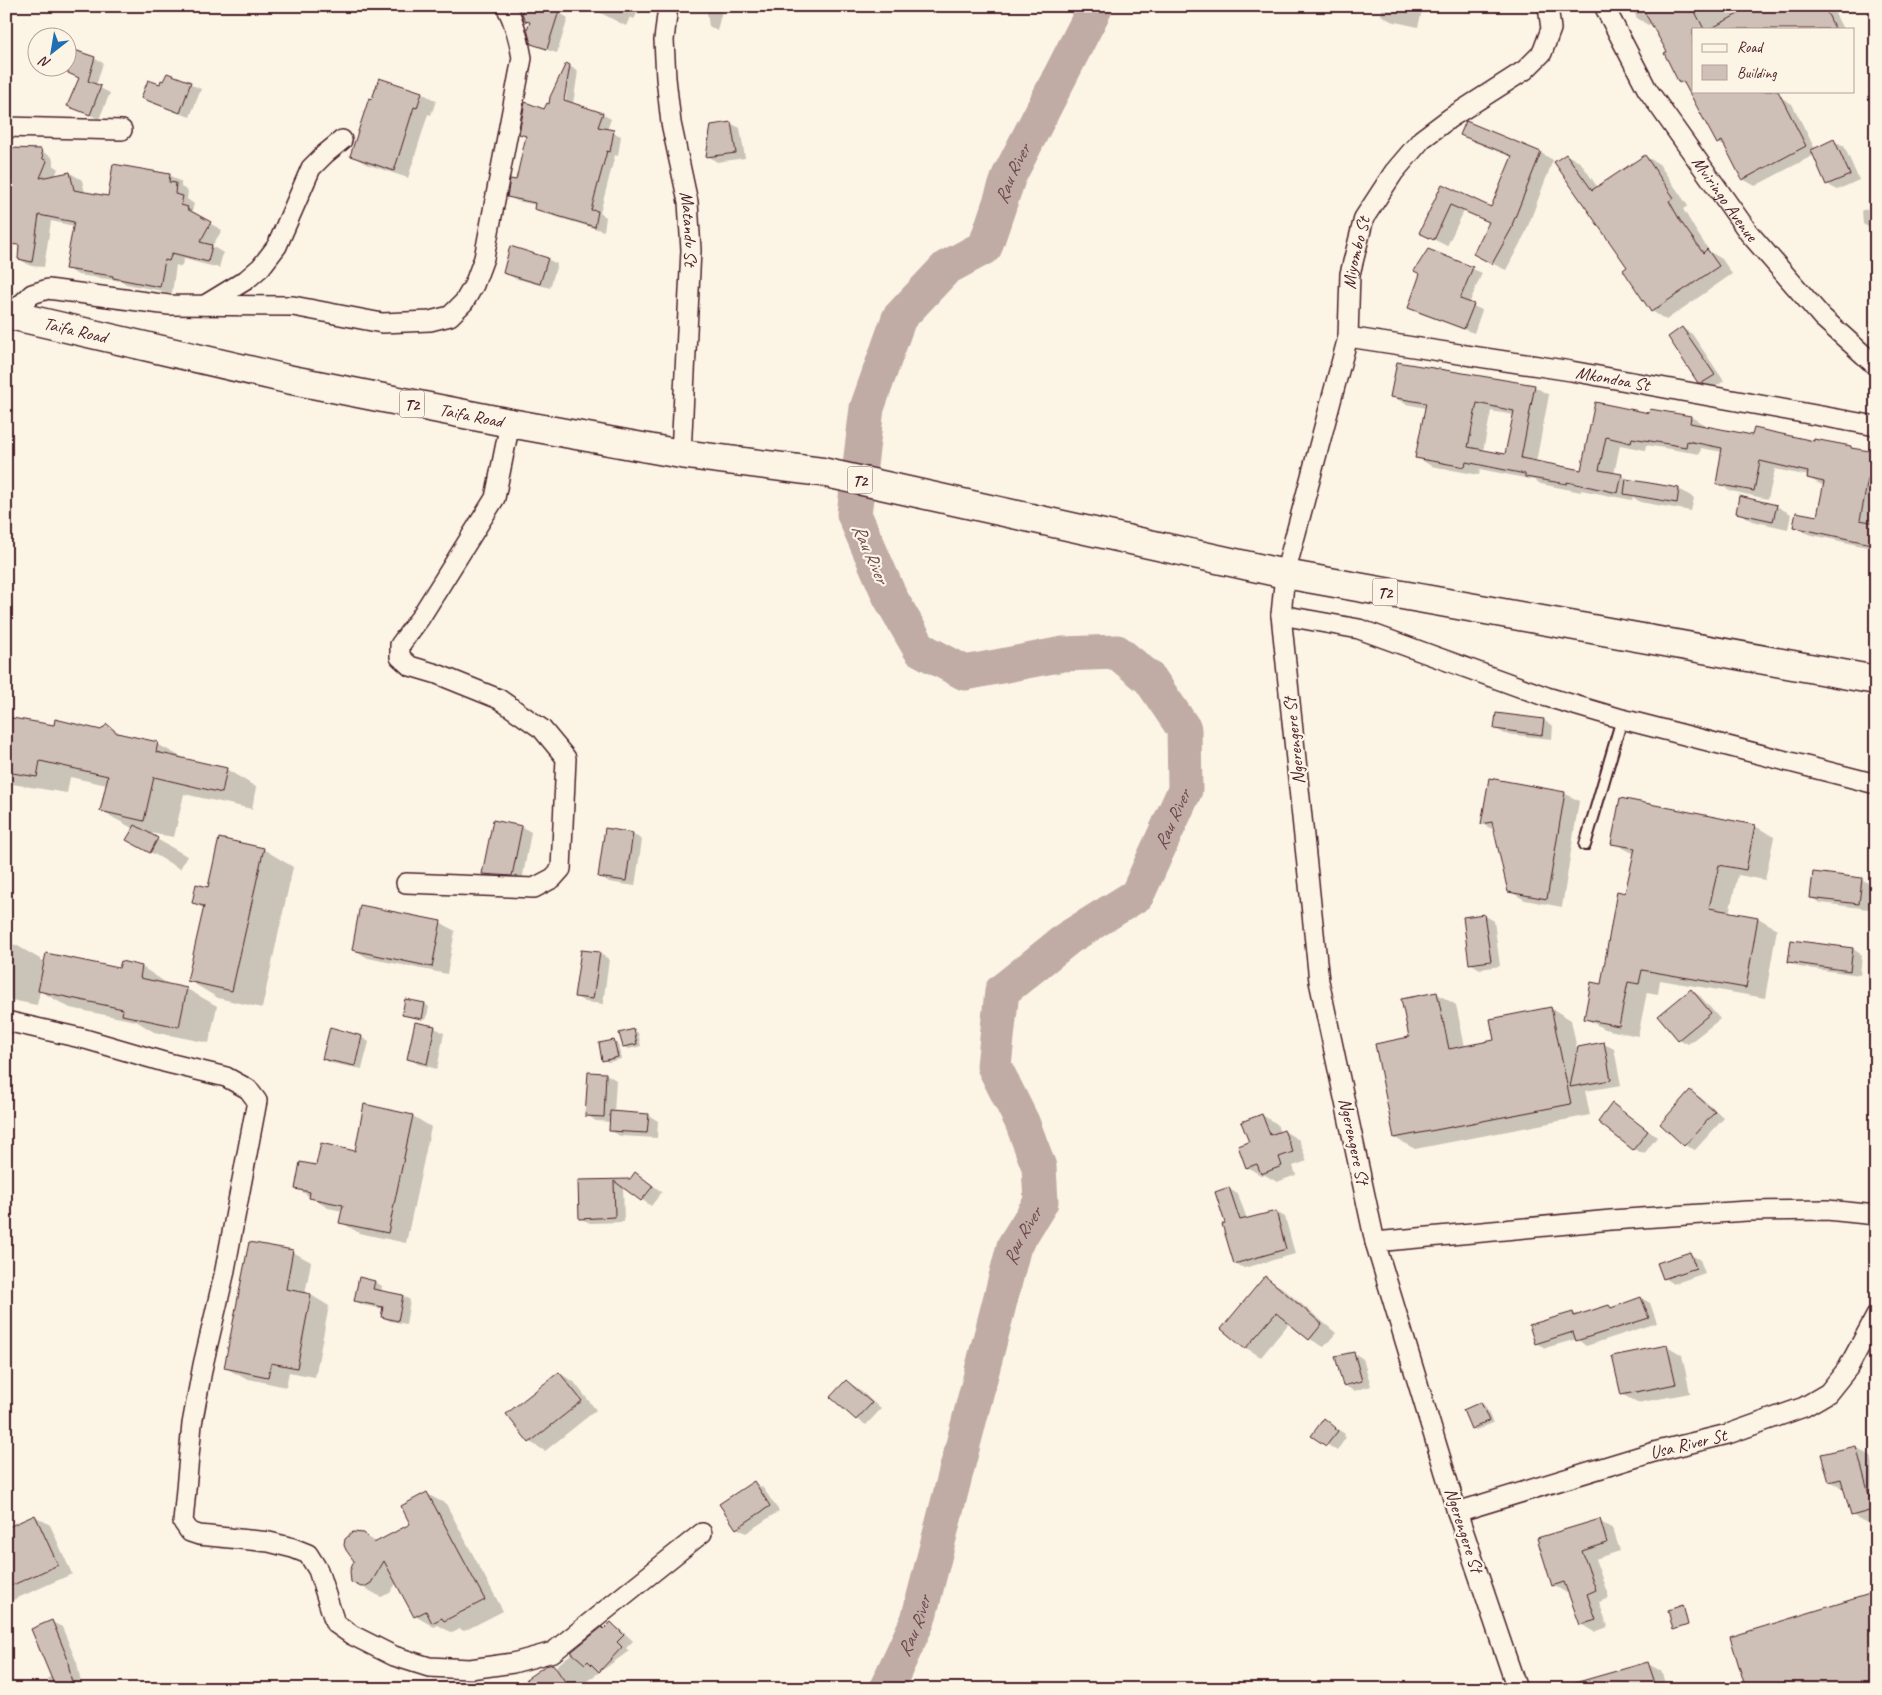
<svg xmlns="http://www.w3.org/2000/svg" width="1882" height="1695" font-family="Caveat,sans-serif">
<rect width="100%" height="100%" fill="#fcf5e5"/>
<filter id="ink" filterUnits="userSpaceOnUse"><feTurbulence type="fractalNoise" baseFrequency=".02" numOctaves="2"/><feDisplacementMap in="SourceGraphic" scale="10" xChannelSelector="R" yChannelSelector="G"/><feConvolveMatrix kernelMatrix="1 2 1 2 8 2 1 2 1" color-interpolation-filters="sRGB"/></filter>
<g filter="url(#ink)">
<g fill="#0003" fill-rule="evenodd">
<polygon points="200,6 209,6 206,10"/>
<polygon points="209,6 219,6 216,10"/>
<polygon points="594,6 641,6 634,19 630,17 626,26 593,9"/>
<polygon points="706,6 723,6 717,31 709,26"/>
<polygon points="1383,6 1423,6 1418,27 1391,21 1381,15"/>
<polygon points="1630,6 1831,6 1843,29 1693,29 1693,91 1780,97 1792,104 1815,149 1834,141 1844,146 1859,180 1837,190 1827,184 1814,155 1755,186 1743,179 1726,147 1718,143 1687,86 1680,82 1669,52 1652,23 1648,25 1637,18"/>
<polygon points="558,12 568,18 557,53 541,48 532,43 531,23 526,20"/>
<polygon points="68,45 103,63 96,86 110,93 99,119 69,105 80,78 57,68 68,68"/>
<path d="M 569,66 L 578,71 L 573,104 L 602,114 L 611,119 L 607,130 L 621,136 L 618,156 L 615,155 L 600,213 L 606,217 L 604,231 L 543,213 L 535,208 L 536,205 L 517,201 L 508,196 L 517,182 L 527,137 L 520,133 L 550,105 ZM 568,81 L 565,106 L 562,106 L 565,87 Z"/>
<polygon points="167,74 201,89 190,117 152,103 143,97 164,83"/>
<polygon points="380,79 422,93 436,101 431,115 428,114 408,178 366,164 352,156"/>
<polygon points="730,123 740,128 745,158 717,162 708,156"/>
<polygon points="1466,123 1541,153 1553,160 1525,234 1506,270 1487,261 1490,223 1464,211 1447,246 1421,233 1443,186 1492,208 1512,157 1474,142 1461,134"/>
<polygon points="41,151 52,157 54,166 58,169 55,176 70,173 82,180 85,193 109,198 169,175 181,182 181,187 188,191 187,199 194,204 192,211 199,215 198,217 222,230 212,246 223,253 219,268 184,259 181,267 176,265 172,293 126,284 122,281 78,275 67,268 74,226 51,221 44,267 31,266 19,259 24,220 10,178"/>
<polygon points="1567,155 1581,163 1598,188 1645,156 1659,164 1688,206 1683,209 1696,231 1710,252 1722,259 1732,274 1666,320 1652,311 1625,270 1629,267"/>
<polygon points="1876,163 1876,171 1872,165"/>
<polygon points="1876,209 1876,230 1873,230 1863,224 1862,210"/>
<polygon points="1428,250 1482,273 1469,304 1482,310 1474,333 1419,313 1409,307"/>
<polygon points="547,259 557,264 550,288 514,278 504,272"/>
<polygon points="1682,328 1692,334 1724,381 1713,388 1699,382"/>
<path d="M 1398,364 L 1535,387 L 1549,395 L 1536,462 L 1582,471 L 1596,403 L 1650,414 L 1691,417 L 1705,425 L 1705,428 L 1753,437 L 1755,429 L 1876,453 L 1876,549 L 1808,534 L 1794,526 L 1818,518 L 1824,486 L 1808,478 L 1809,476 L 1775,469 L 1768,499 L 1731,491 L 1717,483 L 1723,452 L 1701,448 L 1700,454 L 1646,445 L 1645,450 L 1620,445 L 1614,474 L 1621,475 L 1631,481 L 1679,489 L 1694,498 L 1691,511 L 1640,502 L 1633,497 L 1632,500 L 1581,490 L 1581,492 L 1541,484 L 1534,480 L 1480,469 L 1479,475 L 1431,466 L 1417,457 L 1426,408 L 1406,404 L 1392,396 ZM 1491,411 L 1514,415 L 1506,456 L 1483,451 Z"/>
<polygon points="1776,506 1791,514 1788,529 1752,521 1737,512"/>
<polygon points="6,718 55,727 102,731 107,725 127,737 157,744 187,760 226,769 256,787 252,809 184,794 174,837 144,832 187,856 180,869 128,839 134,829 101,811 107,785 70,777 67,793 6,783"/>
<polygon points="1543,720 1553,726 1552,739 1505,734 1495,728"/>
<polygon points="1564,793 1579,801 1562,907 1525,900 1509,891 1496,831 1482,824"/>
<polygon points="1621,799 1755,826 1774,837 1765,880 1738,875 1729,913 1758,918 1777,929 1765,998 1660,980 1658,994 1647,992 1638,1036 1604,1029 1585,1018 1602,985 1626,894 1635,854 1613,843"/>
<polygon points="522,827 531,832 522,881 493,879 483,874"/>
<polygon points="633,834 642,840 635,886 609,882 600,876"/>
<polygon points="263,849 293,867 262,1008 218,998 188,980 204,909 194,903 209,888"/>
<polygon points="1861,879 1871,885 1869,909 1821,903 1811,898"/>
<polygon points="1484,915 1494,921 1500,966 1480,969 1470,963"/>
<polygon points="440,922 455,931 447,974 368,958 353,949"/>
<polygon points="6,943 16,945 45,962 120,970 142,967 171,986 187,989 217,1006 209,1043 154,1032 136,1021 70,1008 40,991 37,1005 6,999"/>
<polygon points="1853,949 1862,955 1860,975 1799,967 1789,962"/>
<polygon points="600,954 609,959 603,1004 585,1002 575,996"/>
<polygon points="1691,990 1700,996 1720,1019 1688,1044 1679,1039"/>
<polygon points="1436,993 1456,1005 1465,1047 1496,1041 1551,1008 1571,1020 1578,1054 1604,1044 1614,1049 1621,1085 1585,1091 1590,1115 1415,1149 1395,1138 1410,1038"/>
<polygon points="425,1004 429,1007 426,1020 408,1017 403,1014"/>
<polygon points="435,1028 444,1033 437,1069 418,1064 408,1058"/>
<polygon points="634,1030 638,1033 641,1046 629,1049 624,1047"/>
<polygon points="361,1037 369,1042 362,1069 331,1063 323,1059"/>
<polygon points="614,1041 618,1044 621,1059 608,1062 604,1060"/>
<polygon points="606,1074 616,1080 614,1113 648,1115 658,1121 657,1138 620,1136 610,1130 611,1122 596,1121 587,1115"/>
<polygon points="1691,1092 1700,1097 1724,1118 1695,1150 1685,1145"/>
<polygon points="1613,1105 1657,1137 1644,1154 1634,1149"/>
<polygon points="1262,1115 1277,1124 1280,1133 1284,1131 1299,1140 1307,1161 1293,1166 1296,1175 1277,1182 1265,1175 1262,1176 1247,1167 1250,1143"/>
<polygon points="413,1116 431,1127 406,1243 359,1233 341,1222 343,1211 328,1208 296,1188 317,1166 355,1152"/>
<polygon points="636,1173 662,1192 651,1206 623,1186 624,1222 590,1223 580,1218 579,1181 631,1180"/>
<polygon points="1229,1189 1238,1194 1247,1219 1276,1212 1285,1217 1295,1254 1244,1268 1235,1263 1227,1224"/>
<polygon points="293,1252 311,1262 305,1294 311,1295 329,1306 315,1377 289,1372 286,1387 244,1378 226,1368"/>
<polygon points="1690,1254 1700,1260 1705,1273 1673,1284 1664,1278"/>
<polygon points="1266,1278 1281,1287 1336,1333 1324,1347 1310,1339 1290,1322 1261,1357 1246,1348 1223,1329"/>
<polygon points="360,1279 375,1282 382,1286 381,1292 403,1296 410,1300 406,1324 390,1321 382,1317 383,1309 363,1305 356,1301"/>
<polygon points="1641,1298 1650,1303 1657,1323 1586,1346 1577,1339 1545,1348 1536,1343 1573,1313 1578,1316 1609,1306 1613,1308"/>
<polygon points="1667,1346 1682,1355 1690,1393 1637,1403 1622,1394"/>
<polygon points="1354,1353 1363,1359 1371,1386 1354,1391 1344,1385"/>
<polygon points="559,1373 574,1382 596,1410 545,1451 530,1442"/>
<polygon points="846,1381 856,1387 881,1409 866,1425 857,1419 832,1396"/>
<polygon points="1481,1403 1485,1406 1493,1423 1476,1430 1472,1428"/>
<polygon points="1324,1420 1345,1434 1344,1436 1346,1437 1337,1451 1313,1435"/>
<polygon points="1856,1447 1871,1456 1876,1474 1876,1521 1867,1523 1852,1515 1845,1489 1830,1481"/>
<polygon points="754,1483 763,1488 779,1511 746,1533 737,1528"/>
<polygon points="427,1494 446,1504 503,1611 464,1631 460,1629 452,1633 438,1625 434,1627 415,1616 397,1582 390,1593 381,1597 352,1581 364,1535 378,1543 412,1525"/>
<polygon points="35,1516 50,1525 72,1574 6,1603 6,1529"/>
<polygon points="1599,1521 1613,1529 1620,1551 1595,1559 1609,1598 1599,1602 1608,1627 1594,1632 1581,1624 1569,1592 1567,1593 1553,1585"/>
<polygon points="52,1622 62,1627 77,1663 82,1689 51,1689 48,1678 52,1677"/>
<polygon points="611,1624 620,1629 633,1641 626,1648 629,1651 576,1689 534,1689 552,1665 555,1667 602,1629 605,1630"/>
<polygon points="1648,1664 1661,1671 1667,1689 1589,1689"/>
<polygon points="373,1683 382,1689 342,1689"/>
</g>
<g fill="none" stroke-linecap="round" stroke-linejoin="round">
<path stroke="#c0aca5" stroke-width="35" id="s1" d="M 886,1689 L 918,1620 L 1014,1246 L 1041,1202 L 1039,1167 L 1022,1122 L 994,1066 L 1002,991 L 1068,938 L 1137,895 L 1185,790 L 1184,729 L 1150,679 L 1117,652 L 1063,654 L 965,673 L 920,649 L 890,597 L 854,514 L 867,408 L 899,318 L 946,268 L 985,247 L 1009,176 L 1096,6"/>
</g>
<g fill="#cfc0b7" stroke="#4a1f2b" fill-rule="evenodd">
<polygon points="523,6 543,6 559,11 547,49 531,44 527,29 530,22 525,21 522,13"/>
<polygon points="1641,6 1692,6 1704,29 1693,29 1693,91 1778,91 1806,146 1742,180 1722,141 1717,144 1683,81 1679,83 1664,53 1667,52"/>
<polygon points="1737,6 1824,6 1835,29 1710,29 1740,13"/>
<polygon points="68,48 95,57 88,81 101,86 90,115 67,106 79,78 68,73"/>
<polygon points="566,63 570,65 564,100 603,113 598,127 614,130 610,152 607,151 591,210 598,211 595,227 534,209 535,203 507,197 510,179 516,180 526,136 519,134 525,102 544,109 547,103 549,104 550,97"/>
<polygon points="167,73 191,82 180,113 141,98 148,80 160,84 161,80 163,81"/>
<polygon points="379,78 422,92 417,108 414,107 394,171 350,156 369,98 372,99"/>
<polygon points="1466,121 1541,152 1512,225 1513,226 1492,264 1473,254 1489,222 1450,205 1434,240 1419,233 1442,184 1491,207 1512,156 1460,135"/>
<polygon points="731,122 736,153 706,157 711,125"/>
<polygon points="1834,139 1850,175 1826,185 1811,150"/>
<polygon points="10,148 41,149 43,159 47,161 40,178 70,172 74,190 108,196 113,164 170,174 169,182 176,183 175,194 183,196 181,205 188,207 187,209 211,222 200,242 212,245 208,262 172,253 169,261 165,260 160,287 113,278 113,276 65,269 74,222 39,215 32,262 18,259 19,245 6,244 6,177 9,177"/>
<polygon points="1566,154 1592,190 1645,155 1674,198 1669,201 1681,222 1703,253 1707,249 1719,266 1651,312 1623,270 1627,267 1554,162"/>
<polygon points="510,246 548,258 540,284 503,273"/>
<polygon points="1428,249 1473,267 1460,299 1474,304 1464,329 1408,308 1420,274 1414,271"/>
<polygon points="1682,327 1715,375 1702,383 1698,383 1668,337"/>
<path d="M 1397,362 L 1535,385 L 1521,458 L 1581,470 L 1595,402 L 1649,413 L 1650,409 L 1691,416 L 1690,423 L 1752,435 L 1754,428 L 1814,441 L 1814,439 L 1851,446 L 1851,448 L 1876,452 L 1876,481 L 1868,479 L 1860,520 L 1876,523 L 1876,545 L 1793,527 L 1796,512 L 1817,516 L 1824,482 L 1807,478 L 1808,472 L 1760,461 L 1754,491 L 1716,484 L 1722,448 L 1687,441 L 1686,447 L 1632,438 L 1631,443 L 1606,437 L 1599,470 L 1622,474 L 1618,493 L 1567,482 L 1567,484 L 1525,477 L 1525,474 L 1466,462 L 1465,467 L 1415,458 L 1426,403 L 1390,397 ZM 1477,403 L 1514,411 L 1505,454 L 1468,447 Z"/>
<polygon points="1626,479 1679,488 1677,503 1624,494"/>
<polygon points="1739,496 1777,505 1773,521 1736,513"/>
<polygon points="1496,713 1544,719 1542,735 1494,729"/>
<polygon points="6,717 54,725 55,719 101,730 107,724 117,733 158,742 156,752 227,768 222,793 154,777 144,821 100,811 108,776 40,761 37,777 6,772"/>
<polygon points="1489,778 1565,792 1547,899 1508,892 1492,822 1481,824"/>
<polygon points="1620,798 1755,825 1746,870 1719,865 1709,908 1758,917 1746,988 1642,970 1639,984 1628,982 1619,1026 1584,1019 1591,982 1601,984 1617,891 1625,893 1635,848 1611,844"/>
<polygon points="493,820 522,826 512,876 482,874"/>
<polygon points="135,825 158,838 150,853 126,840"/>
<polygon points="605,828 633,833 626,881 598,877"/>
<polygon points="219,838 264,848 232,991 187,981 204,906 192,903 196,884 208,887"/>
<polygon points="1813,872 1862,878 1859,904 1810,898"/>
<polygon points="360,905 441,921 432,967 352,950"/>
<polygon points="1484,914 1491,961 1469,964 1463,917"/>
<polygon points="1791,940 1853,948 1850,971 1788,962"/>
<polygon points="581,950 600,952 593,999 574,997"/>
<polygon points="46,953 119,968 121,961 142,966 140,978 187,988 179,1027 122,1015 123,1009 38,991"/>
<polygon points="1691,989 1711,1013 1678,1040 1658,1016"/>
<polygon points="1437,992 1449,1049 1494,1040 1490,1019 1551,1007 1571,1104 1394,1138 1375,1044 1409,1037 1401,999"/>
<polygon points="405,999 425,1003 422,1019 402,1015"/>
<polygon points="415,1022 435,1026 427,1064 407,1059"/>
<polygon points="330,1027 362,1036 355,1066 322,1059"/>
<polygon points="634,1029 637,1044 623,1047 619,1033"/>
<polygon points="614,1040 618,1057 602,1061 599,1043"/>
<polygon points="1604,1042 1611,1080 1570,1087 1578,1047"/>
<polygon points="588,1072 606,1073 604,1117 585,1116"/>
<polygon points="1690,1090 1715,1112 1684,1146 1660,1124"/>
<polygon points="1612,1103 1648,1131 1633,1150 1598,1122"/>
<polygon points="364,1104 413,1115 388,1233 339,1223 343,1205 309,1198 310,1192 295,1189 300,1162 316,1165 321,1143 355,1151"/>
<polygon points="610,1111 649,1114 647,1133 609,1131"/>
<polygon points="1262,1114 1270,1135 1284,1130 1293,1152 1279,1157 1282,1166 1261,1174 1257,1164 1246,1168 1238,1146 1249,1142 1241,1122"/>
<polygon points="635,1172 653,1186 641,1201 614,1181 615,1217 579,1219 578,1180 630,1179"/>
<polygon points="1229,1187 1240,1220 1276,1211 1286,1249 1234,1264 1222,1224 1225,1223 1215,1192"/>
<polygon points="249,1242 293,1250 286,1289 311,1294 297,1368 271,1363 268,1377 224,1368"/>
<polygon points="1690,1252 1696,1268 1663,1279 1657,1263"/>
<polygon points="1265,1276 1322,1324 1309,1340 1276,1313 1245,1349 1221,1329"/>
<polygon points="359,1277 375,1281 373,1289 403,1295 398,1321 381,1317 383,1307 354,1301"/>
<polygon points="1641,1297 1649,1318 1576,1341 1573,1332 1535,1344 1529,1325 1573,1312 1574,1316 1609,1305 1611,1308"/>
<polygon points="1667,1345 1676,1384 1621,1395 1612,1356"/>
<polygon points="1354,1352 1362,1381 1343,1386 1335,1356"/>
<polygon points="559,1372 582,1401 529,1443 506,1414"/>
<polygon points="846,1380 872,1403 856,1420 830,1397"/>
<polygon points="1481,1402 1489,1421 1471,1429 1463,1410"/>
<polygon points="1324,1418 1336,1428 1335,1429 1338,1431 1326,1446 1311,1436"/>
<polygon points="1856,1446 1873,1510 1851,1516 1841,1479 1829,1482 1821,1454"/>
<polygon points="754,1481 770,1506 736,1529 719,1504"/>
<polygon points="427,1492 485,1600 444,1621 442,1618 432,1623 426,1611 414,1617 384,1561 371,1583 366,1586 361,1587 351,1582 350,1571 354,1561 346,1550 344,1545 345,1539 353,1532 364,1533 374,1543 410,1524 401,1506"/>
<polygon points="35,1515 58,1565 6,1588 6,1528"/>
<polygon points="1600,1519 1607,1543 1582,1551 1596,1590 1587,1594 1596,1620 1580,1625 1564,1582 1552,1586 1537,1538"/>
<polygon points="1873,1593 1876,1602 1876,1689 1746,1689 1730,1637"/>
<polygon points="1683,1605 1688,1625 1673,1630 1668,1610"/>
<polygon points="52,1620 67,1657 73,1689 56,1689 31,1629"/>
<polygon points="611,1622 624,1635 617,1642 622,1647 599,1672 588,1661 585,1664 571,1652 602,1627 604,1629"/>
<polygon points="1648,1662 1656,1686 1646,1689 1572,1689 1571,1684"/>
<polygon points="553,1664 570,1689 533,1689 526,1679 545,1666"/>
</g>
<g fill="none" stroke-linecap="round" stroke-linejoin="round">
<defs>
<polyline id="service" points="1585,845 1622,719"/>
<g id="minor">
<path id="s2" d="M 668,6 L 664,40 L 666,78 L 671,123 L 688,202 L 691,250 L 681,454"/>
<path id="s3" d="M 1604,6 L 1647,89 L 1749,233 L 1822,317 L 1876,366"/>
<polyline points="6,127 122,130"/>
<polyline points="205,305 246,280 261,267 277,246 311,168 325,154 342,140"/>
<path d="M 10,315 L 32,294 L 48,289 L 169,305 L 293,306 L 382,323 L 430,321 L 450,316 L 464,302 L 474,285 L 484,258 L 522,58 C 519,39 515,23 506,6"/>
<path id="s4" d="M 1348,337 L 1571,371 L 1876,426"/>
<polyline points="1281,615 1359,629 1547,697 1622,719 1876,784"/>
<polyline points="406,883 534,888 553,878 561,869 566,758 542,729 499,699 437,674 410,666 400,657 400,645 420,618 495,498 510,423"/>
<polyline points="6,1021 85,1039 164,1062 226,1077 248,1089 257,1101 224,1275 203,1365 192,1424 183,1522 190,1532 199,1535 269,1542 293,1548 308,1554 318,1570 335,1623 352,1635 394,1656 429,1667 470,1669 513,1663 553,1652 702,1533"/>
<polyline points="1375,1242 1611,1220 1747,1211 1827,1210 1876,1215"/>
<path id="s5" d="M 1457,1512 L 1654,1452 L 1728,1434 L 1804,1407 L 1828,1393 L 1848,1368 L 1876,1316"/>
<path id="s6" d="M 1517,1689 L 1457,1512 L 1375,1242 L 1319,981 L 1281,615 L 1285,574 L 1348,337 L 1350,274 L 1364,218 L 1394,172 L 1422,139 L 1450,118 L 1525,70 L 1542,53 L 1551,29 L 1548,6"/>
</g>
<g id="trunk">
<path id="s7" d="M 6,314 L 287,379 L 510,423 L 681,454 L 822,472 L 1285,574 L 1876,680"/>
</g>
</defs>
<use href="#service" stroke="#4a1f2b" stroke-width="14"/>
<use href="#minor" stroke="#4a1f2b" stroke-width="22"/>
<use href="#trunk" stroke="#4a1f2b" stroke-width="31"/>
<use href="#service" stroke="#fcf5e5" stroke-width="10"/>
<use href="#minor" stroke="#fcf5e5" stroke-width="19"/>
<use href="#trunk" stroke="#fcf5e5" stroke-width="28"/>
</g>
</g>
<g text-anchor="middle" stroke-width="4.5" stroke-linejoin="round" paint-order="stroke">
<g fill="#fcf5e5" stroke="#7f5f63" stroke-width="1">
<rect x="399.5" y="390.5" width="25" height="27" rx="4"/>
<rect x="847.5" y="466.5" width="25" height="27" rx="4"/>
<rect x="1372.5" y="578.5" width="25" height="27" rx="4"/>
</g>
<g font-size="16" font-weight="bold" fill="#4a1f2b">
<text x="412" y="410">T2</text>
<text x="860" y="486">T2</text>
<text x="1385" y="598">T2</text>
</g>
<g font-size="18" fill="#4a1f2b" stroke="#fcf5e5">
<text dy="6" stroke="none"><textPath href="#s3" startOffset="228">Mviringo Avenue</textPath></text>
<text dy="6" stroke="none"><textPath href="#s2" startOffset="225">Matandu St</textPath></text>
<text dy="6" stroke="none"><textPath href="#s6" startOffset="1475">Miyombo St</textPath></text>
<text dy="6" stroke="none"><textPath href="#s7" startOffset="71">Taifa Road</textPath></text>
<text dy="6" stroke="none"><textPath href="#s4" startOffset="268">Mkondoa St</textPath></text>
<text dy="6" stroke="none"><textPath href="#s7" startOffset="476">Taifa Road</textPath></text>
<text transform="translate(1294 741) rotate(-96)" y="6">Ngerengere St</text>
<text transform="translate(1354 1141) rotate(78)" y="6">Ngerengere St</text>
<text dy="6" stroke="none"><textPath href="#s5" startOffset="241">Usa River St</textPath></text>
<text transform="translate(1464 1530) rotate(72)" y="6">Ngerengere St</text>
</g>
<g font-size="19" font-style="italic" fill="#6d4950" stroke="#fcf5e5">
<text dy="7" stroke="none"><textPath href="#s1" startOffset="1929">Rau River</textPath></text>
<text transform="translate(871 553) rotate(66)" y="7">Rau River</text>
<text dy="7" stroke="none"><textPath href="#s1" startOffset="984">Rau River</textPath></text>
<text dy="7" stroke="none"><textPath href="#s1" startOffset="474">Rau River</textPath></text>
<text dy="7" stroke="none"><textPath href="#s1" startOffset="69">Rau River</textPath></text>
</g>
</g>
<rect width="1882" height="1695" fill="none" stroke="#fcf5e5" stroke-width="25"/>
<rect x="12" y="12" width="1857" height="1670" fill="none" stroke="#4a1f2b" stroke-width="2" filter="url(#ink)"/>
<rect x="1692" y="28" width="162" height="65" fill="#fcf5e5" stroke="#b59f9b"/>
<rect x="1702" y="44" width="25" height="8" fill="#fcf5e5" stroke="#b59f9b"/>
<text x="1737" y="52" font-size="15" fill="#4a1f2b">Road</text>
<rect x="1702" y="65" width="25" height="15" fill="#cfc0b7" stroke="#b59f9b"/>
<text x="1737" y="78" font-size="15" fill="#4a1f2b">Building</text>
<g transform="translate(52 52) rotate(211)"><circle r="24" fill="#fcf5e5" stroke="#b59f9b"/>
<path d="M0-4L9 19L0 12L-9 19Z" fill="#1f6fb2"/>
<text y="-8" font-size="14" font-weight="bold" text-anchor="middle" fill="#4a1f2b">N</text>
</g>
</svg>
